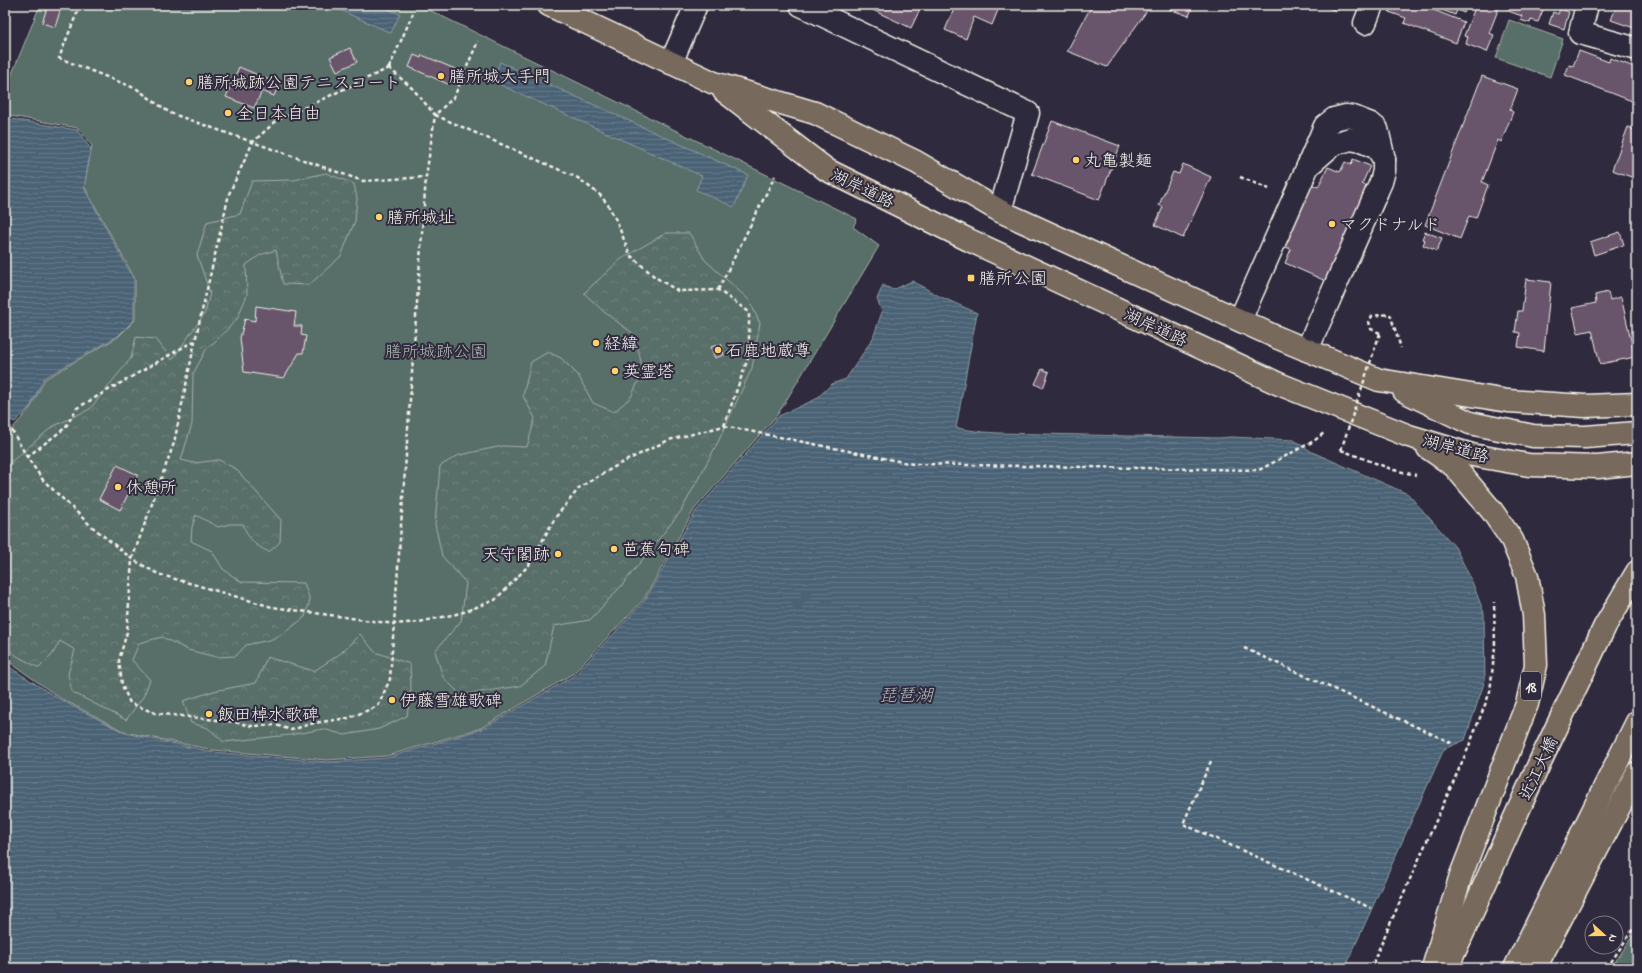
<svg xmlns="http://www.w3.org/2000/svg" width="1642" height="973" font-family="'Indie Flower','Klee One',sans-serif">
<defs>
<pattern id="forest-crowns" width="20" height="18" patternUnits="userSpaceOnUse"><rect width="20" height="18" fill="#586e69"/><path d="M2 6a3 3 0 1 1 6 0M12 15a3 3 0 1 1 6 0" fill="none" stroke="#71837e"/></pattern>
<pattern id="water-rules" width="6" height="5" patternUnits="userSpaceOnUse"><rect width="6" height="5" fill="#4a6274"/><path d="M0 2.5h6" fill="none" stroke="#657988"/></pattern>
</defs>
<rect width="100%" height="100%" fill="#2f2a3d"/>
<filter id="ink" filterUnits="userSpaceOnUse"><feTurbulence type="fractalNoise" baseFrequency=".025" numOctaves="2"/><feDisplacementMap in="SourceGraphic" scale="8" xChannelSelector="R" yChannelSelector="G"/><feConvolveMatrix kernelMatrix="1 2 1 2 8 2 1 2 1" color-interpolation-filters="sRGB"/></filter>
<g filter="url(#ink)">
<g fill="#586e69" stroke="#a6b0a8">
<polygon points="40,5 419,5 857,219 853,227 879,246 778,414 694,510 644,599 574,673 481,728 387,756 327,760 213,750 125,732 60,698 5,659 5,437 31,407 45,379 118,337 135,320 135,279 84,186 92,146 78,128 5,115 5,91"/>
<polygon points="1509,20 1563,39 1550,77 1496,58"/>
<polygon points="1637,930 1637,968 1611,968"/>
</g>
<g fill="url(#forest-crowns)" stroke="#a6b0a8">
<path d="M 326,173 L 354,184 L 357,198 L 355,221 L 341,256 L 309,285 L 283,284 L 276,250 L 260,255 L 246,265 L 247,295 L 237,319 L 218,339 L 207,348 L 193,374 L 192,424 L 181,460 L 194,463 L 219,460 L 236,469 L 281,520 L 280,542 L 269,552 C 254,545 248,539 243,524 L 230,524 L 218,527 L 196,515 L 192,527 L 191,541 L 212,551 L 223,569 L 241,582 L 304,583 L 310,600 L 305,617 L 284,633 L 270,640 L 246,645 L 236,656 L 216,657 L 188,650 L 162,637 L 139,643 L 132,660 L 150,680 L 143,697 L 126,720 L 72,692 L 68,674 L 75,650 L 60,641 L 52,655 L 39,668 L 17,656 L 5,646 L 5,467 L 52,427 L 90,409 L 131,358 L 136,337 L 156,339 L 172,360 L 205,313 L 210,293 L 197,255 L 207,222 L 240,214 L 252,181 L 294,180 Z"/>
<polygon points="666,233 689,233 705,260 749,300 760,323 752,368 718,442 681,511 623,584 590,620 554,626 545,666 520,686 461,695 443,677 435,651 461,621 466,583 442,556 435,524 440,466 459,455 503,446 527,447 535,418 523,396 531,362 548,352 561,358 578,375 593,403 614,412 631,397 643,371 635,335 604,312 584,293 621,259"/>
<polygon points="360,634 375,652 410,664 411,690 407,716 379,729 345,735 323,729 290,735 224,742 208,728 191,723 183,701 214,691 256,683 267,657 314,671 340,654"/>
</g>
<g fill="url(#water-rules)" stroke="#8e9ba2">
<polygon points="329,5 379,5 400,14 391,33"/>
<polygon points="500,62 748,175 734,207 696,190 702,176 492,81"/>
<polygon points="5,118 77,130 91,149 84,188 134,280 134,320 118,336 44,378 30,407 15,422 5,418"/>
<polygon points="912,281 939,296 977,313 956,428 982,432 999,433 1218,438 1231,437 1294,440 1312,452 1408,494 1455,547 1471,579 1484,613 1485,680 1465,740 1444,749 1345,968 5,968 5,663 11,668 59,699 125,733 213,752 328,762 387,758 482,729 575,675 645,600 696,511 779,416 816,399 832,384 846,379 873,338 882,312 877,299 883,285 893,290"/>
</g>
<g fill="#67546c" stroke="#f4f1e8">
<polygon points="48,5 62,5 55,27 42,23"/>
<polygon points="862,5 922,5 911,28"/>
<polygon points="949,5 1000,5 992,25 974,17 966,39 945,30 954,9 949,7"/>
<polygon points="1092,5 1151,5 1107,67 1067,51"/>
<polygon points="1170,5 1193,5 1189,16 1169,9"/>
<polygon points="1320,5 1340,5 1337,11"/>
<polygon points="1391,5 1421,5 1464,22 1456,43 1404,23 1406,18 1389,12"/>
<polygon points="1429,5 1467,5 1464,13 1457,10 1455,15"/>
<polygon points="1476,5 1500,5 1489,33 1494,35 1487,52 1466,44 1468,37 1464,36"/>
<polygon points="1510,5 1545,5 1538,22 1531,20 1530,23 1520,20 1522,16 1508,11"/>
<polygon points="1617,5 1637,5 1637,29 1611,20"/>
<polygon points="1560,9 1569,12 1564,29 1549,24 1553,12 1558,14"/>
<polygon points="350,48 357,62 337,71 330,57"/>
<polygon points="1579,51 1609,62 1610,58 1637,68 1637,87 1632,101 1565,75 1569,65 1573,66"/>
<polygon points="414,55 421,58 422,55 455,69 448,84 409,67"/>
<polygon points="239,67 279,84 274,96 262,91 254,108 226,97"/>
<polygon points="1482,76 1518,89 1510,110 1513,112 1501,142 1498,140 1482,182 1488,185 1476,218 1469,216 1460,239 1425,225"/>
<polygon points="1052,121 1120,146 1099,200 1032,174"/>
<polygon points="1628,127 1637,131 1637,179 1612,170"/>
<polygon points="1353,159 1370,166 1362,184 1388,196 1346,290 1285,263 1291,249 1280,245 1308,183 1318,187 1328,167 1340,172 1345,162 1351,165"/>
<polygon points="1183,164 1211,177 1183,238 1155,225 1163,207 1159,205 1173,172 1179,174"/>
<polygon points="1425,232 1442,238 1437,251 1423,245 1425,240 1422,239"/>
<polygon points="1620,232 1624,245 1594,255 1590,242"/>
<polygon points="1526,279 1551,282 1544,351 1518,347 1520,333 1515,332 1518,311 1522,311"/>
<polygon points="1608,292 1610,300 1621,297 1635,357 1600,364 1592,330 1578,333 1572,308 1596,303 1595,295"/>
<polygon points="256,306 296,312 294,326 302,326 301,335 306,336 303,353 299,353 284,378 244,372 240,338 245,319 255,321"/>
<polygon points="721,344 724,355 715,358 711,347"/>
<polygon points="1042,369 1049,372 1043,388 1035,384"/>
<polygon points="117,465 138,475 120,510 99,499"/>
</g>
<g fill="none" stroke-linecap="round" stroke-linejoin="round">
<defs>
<g id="minor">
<polyline points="801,5 1028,113 1000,211"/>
<polyline points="1587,5 1580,33 1637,49"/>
<polyline points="1365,23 1372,5"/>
<polyline points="671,63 696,5"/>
<polyline points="1310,161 1325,126 1334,119 1346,116 1353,117 1371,124 1377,129 1384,159"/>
<polyline points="1240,320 1308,166 1332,145 1350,139 1361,141 1377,148 1384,159 1384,171 1381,182 1307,350"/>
</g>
<g id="major">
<polyline points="549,5 714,83 815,113 916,162 1000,211 1276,337 1379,380 1508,401 1585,406 1637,404"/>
<polyline points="724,91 827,170 969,240 1279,384 1409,436 1472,455 1529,465 1598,467 1637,463"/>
<polyline points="1404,391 1470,423 1533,436 1585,437 1637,433"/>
<polyline points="1428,448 1454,466 1492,511 1512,540 1527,576 1534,615 1536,665 1527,704 1461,875 1433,968"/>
<polyline points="1447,968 1540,762 1605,626 1637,572"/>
<polyline points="1515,968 1637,722"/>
<polyline points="1535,968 1637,773"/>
</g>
</defs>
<use href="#minor" stroke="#f4f1e8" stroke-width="25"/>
<use href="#major" stroke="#f4f1e8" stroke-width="25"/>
<g stroke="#f4f1e8" stroke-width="2.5" stroke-dasharray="4 3" stroke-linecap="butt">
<polyline points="80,5 59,58 137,89 170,113 363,181 426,177"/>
<polygon points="389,68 413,89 435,115 426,177 390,679 378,706 349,718 314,723 291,730 276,725 252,726 234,722 155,713 130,703 122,685 119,660 127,632 132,559 174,443 195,341 229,194 253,142 276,121"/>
<polyline points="389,68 414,11"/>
<polyline points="1240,177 1269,189"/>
<polyline points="718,290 775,176"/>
<polyline points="1380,333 1371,329 1369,322 1372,316 1390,314 1401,348"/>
<polyline points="5,418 27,457 43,480 90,525 132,559 158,574 272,607 394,624 419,622 461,613 495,600 529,565 555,518 580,487 623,462 669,440 724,426 749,355 749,312 718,290 678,291 655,277 630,255 617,222 608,205 600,195 578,178 435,115 454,97 478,41"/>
<polyline points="724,426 913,464 1259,470 1314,441 1325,432"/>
<polyline points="1341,450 1394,470 1416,475"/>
<polyline points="27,457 65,428 77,408 194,341"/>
<polyline points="1244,648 1454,744"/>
<polyline points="1211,761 1183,824 1371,908"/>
<polyline points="1379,968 1375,966 1374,960 1467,751 1490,692 1495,646 1494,602"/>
<polyline points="1607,968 1637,923"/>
</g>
<use href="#minor" stroke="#2f2a3d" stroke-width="22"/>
<use href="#major" stroke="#77695c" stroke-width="22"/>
<polyline stroke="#f4f1e8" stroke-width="2.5" stroke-dasharray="4 3" stroke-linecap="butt" points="1341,450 1380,333"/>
</g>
</g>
<g fill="#ffd166" stroke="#2f2a3d" stroke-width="1.5">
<circle cx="441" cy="76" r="4"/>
<circle cx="189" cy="82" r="4"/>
<circle cx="228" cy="113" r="4"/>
<circle cx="1076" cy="160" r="4"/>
<circle cx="379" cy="217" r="4"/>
<circle cx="1332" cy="224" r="4"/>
<rect x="967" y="274" width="8" height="8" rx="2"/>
<circle cx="596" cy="343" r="4"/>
<circle cx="718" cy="350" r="4"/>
<circle cx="615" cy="371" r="4"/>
<circle cx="118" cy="487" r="4"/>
<circle cx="614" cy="549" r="4"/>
<circle cx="558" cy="554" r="4"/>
<circle cx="392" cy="700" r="4"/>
<circle cx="209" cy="714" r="4"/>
</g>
<g text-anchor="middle" stroke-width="4" stroke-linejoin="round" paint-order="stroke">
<rect fill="#2f2a3d" stroke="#b9b5b5" stroke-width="1" x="1521" y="672" width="20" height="28" rx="3"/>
<g font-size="16" font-weight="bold" fill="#f4f1e8">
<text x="1531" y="692">18</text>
</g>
<g font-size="17" fill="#f4f1e8" stroke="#2f2a3d" text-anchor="start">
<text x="449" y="82">膳所城大手門</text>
<text x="197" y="88">膳所城跡公園テニスコート</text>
<text x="236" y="119">全日本自由</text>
<text x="1084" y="166">丸亀製麺</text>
<text x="387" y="223">膳所城址</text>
<text x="1340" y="230">マクドナルド</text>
<text x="979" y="284">膳所公園</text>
<text x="604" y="349">経緯</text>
<text x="726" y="356">石鹿地蔵尊</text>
<text x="623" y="377">英霊塔</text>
<text x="126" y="493">休憩所</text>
<text x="622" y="555">芭蕉句碑</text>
<text x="550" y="560" text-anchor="end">天守閣跡</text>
<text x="400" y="706">伊藤雪雄歌碑</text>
<text x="217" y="720">飯田棹水歌碑</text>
</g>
<g font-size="17" fill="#f4f1e8" stroke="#2f2a3d">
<text transform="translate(863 188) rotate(26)" y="6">湖岸道路</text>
<text transform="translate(1156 327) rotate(25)" y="6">湖岸道路</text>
<text transform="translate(1456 448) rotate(15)" y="6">湖岸道路</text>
<text transform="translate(1538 768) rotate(-65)" y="6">近江大橋</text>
</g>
<g font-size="17" fill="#aeb6af" stroke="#2f2a3d">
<text x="436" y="357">膳所城跡公園</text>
</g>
<g font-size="18" font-style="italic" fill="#b0b8ba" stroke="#2f2a3d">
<text x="906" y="701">琵琶湖</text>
</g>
</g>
<rect width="1642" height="973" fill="none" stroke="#2f2a3d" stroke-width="20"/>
<rect x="10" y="10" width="1622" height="953" fill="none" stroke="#f4f1e8" stroke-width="1.5" filter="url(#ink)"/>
<g transform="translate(1604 935) rotate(111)"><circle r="19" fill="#2f2a3d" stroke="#7e7a81"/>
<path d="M0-3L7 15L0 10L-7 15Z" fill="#ffd166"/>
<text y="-6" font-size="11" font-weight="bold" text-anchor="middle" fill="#f4f1e8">N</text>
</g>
</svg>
